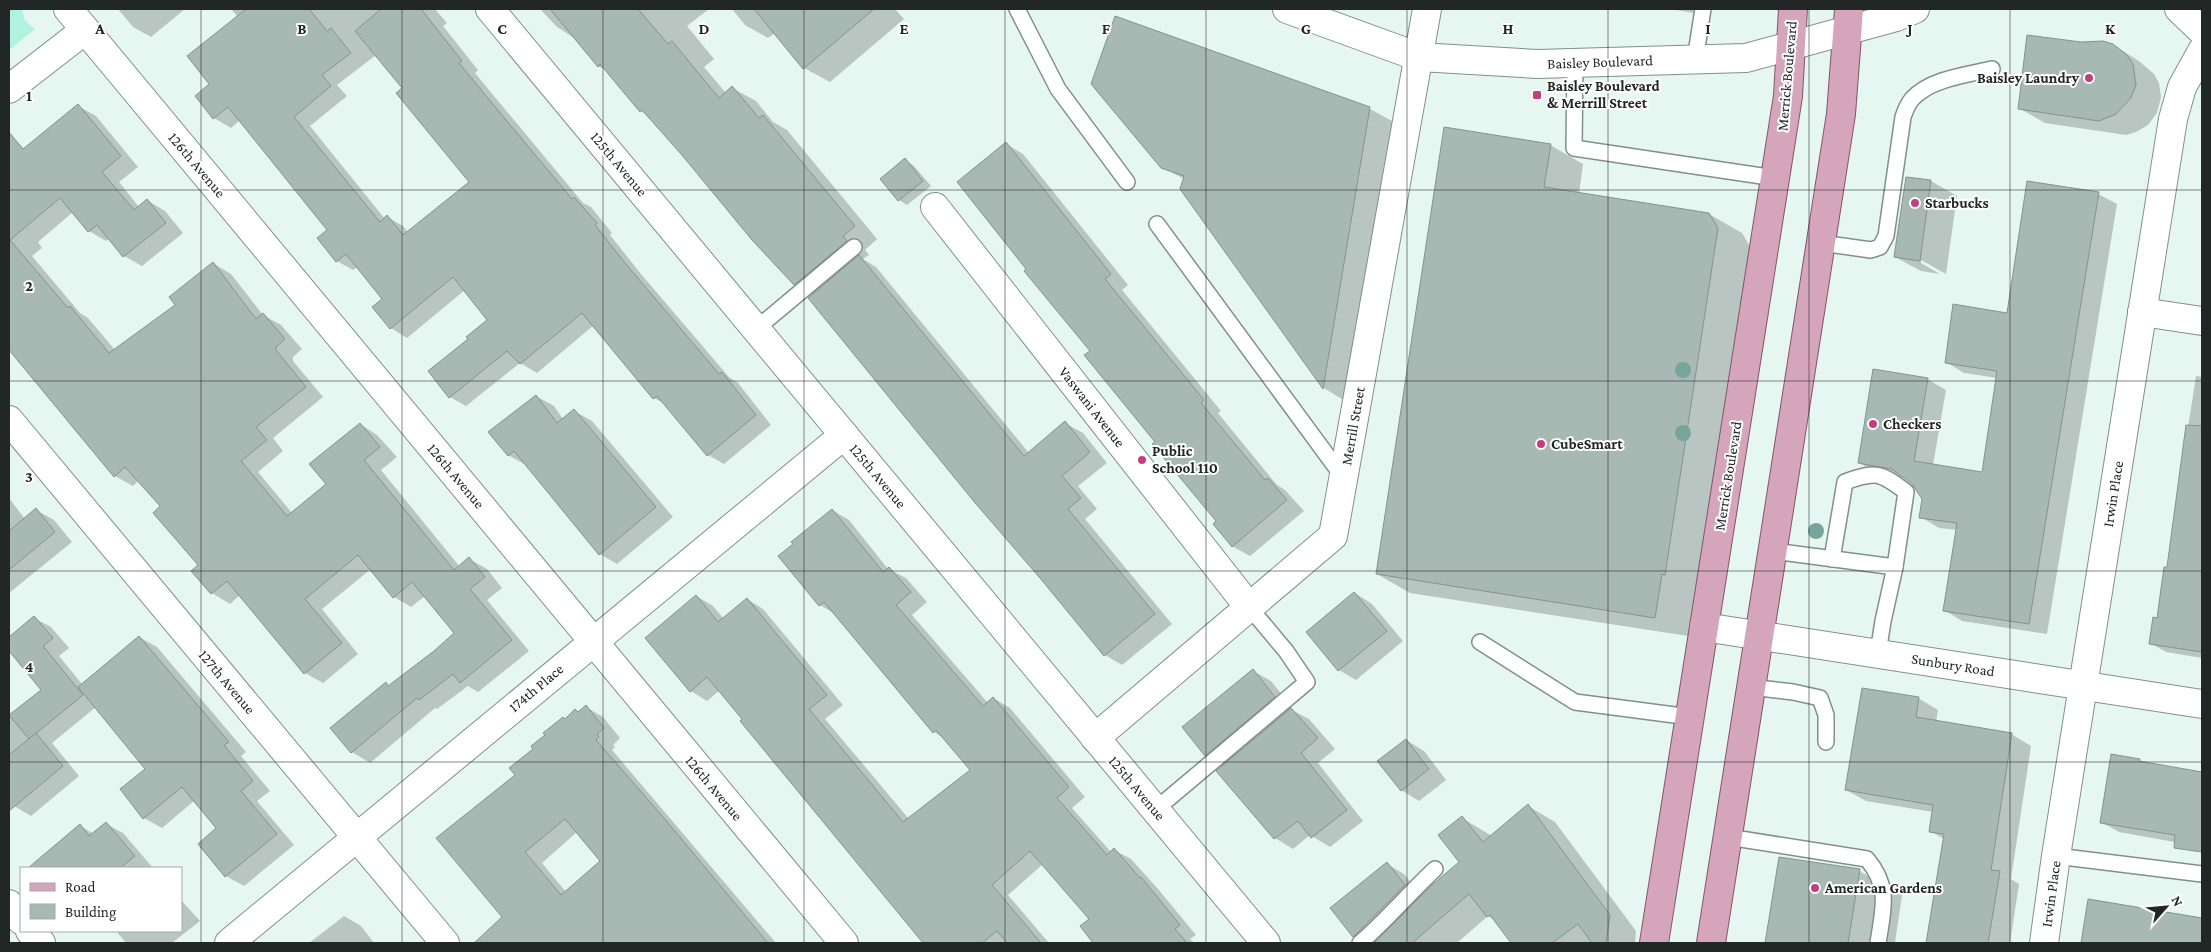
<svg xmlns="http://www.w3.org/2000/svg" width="2211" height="952" font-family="'Crimson Pro',serif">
<rect width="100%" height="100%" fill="#e6f7f2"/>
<polygon fill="#b1f1e0" points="9,9 22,9 25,21 35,29 9,50"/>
<g fill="#0003" fill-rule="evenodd">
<polygon points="118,9 185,9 151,37 133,27"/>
<path d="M 231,9 L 435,9 L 447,23 L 443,26 L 478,70 L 475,73 L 583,203 L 591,207 L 612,233 L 610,235 L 641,274 L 729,377 L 738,383 L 771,425 L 724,464 L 708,455 L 667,405 L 654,398 L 594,325 L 537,373 L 520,363 L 466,406 L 450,397 L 470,340 L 489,320 L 465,290 L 407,338 L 391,328 L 374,307 L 383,299 L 358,267 L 353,270 L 337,261 L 329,230 L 240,120 L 231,128 L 214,118 L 196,96 L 211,84 L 238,17 ZM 376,55 L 404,88 L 471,182 L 408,232 L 403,226 L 387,217 L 385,219 L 310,126 L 347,96 L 337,85 Z"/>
<polygon points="540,9 709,9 687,26 714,59 704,67 726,93 732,88 756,101 773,122 787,130 877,239 865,250 869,255 863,259 876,267 1029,453 1065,423 1083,433 1107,463 1078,486 1097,509 1085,519 1172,624 1122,665 1105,655 813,295 794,284 682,153 649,116 641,111 608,71 598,66 576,39 557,27"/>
<polygon points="732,9 774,9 779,14 786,9 895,9 904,19 830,82 804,68 775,33 768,38 745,25"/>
<polygon points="1670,9 1700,9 1699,14"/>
<polygon points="1116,18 1370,109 1401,126 1353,406 1324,388 1181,189 1184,179 1162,167"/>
<polygon points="2113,45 2139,61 2154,74 2159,83 2161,97 2157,113 2148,125 2136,132 2126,135 2045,123 2019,108"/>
<polygon points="78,106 96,116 138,167 119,182 139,207 147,200 165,211 183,233 142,266 124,256 110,238 106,241 89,231 73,212 38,242 42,248 32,256 80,313 88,318 115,350 177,305 214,264 231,274 263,315 281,325 302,349 293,357 293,361 323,397 273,438 283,451 258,472 292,513 328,484 360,424 377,435 397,457 381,470 460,567 469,559 487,569 502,588 487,600 529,651 478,692 468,686 437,709 435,708 370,763 352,752 332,729 386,684 390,686 435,652 456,633 425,596 411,607 394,597 371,569 322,609 358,654 323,683 305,673 240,595 230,604 212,593 193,571 199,565 162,506 139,480 133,486 115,476 9,326 9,157 20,147 25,150"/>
<polygon points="1006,144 1023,154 1128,285 1122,290 1221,411 1218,413 1277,485 1285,490 1304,511 1250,556 1232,546 1218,522 1156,442 1091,351 1028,269"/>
<polygon points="1550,145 1583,164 1579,194 1709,214 1742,233 1751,248 1698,593 1695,592 1688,636 1410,593 1377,574"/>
<polygon points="905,160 913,165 931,186 907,205 899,200"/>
<polygon points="1931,181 1957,196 1946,274 1921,260 1921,263 1940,274 1921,271 1895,257"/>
<polygon points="2098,194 2117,204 2047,634 1962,621 1944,610 1957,530 1939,528 1921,517 1923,498 1913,484 1905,478 1878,473 1859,463 1927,379 1946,390 1933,465 1983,474 1997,378 1964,373 1946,362 2008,314"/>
<polygon points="2196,376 2202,377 2202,658 2166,652 2150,643 2158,619 2168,569 2175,512"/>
<polygon points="536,396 554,406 563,419 574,411 592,421 673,517 617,564 600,554 526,465 508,455"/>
<polygon points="9,498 25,519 36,510 54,520 72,542 9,593"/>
<polygon points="832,510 849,520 888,569 906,578 927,602 912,615 988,703 993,698 1010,708 1085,797 1072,808 1111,852 1114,850 1131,859 1158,889 1196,935 1190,939 1194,943 1094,943 1081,927 1091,919 1043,864 1008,895 1049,943 925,943 741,721 744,719 720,690 707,701 691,691 696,596 713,606 724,619 747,599 763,609 843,705 825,719 909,819 972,770 945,739 934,732 837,615 820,605"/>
<polygon points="1355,593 1372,604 1403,641 1356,680 1339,670"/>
<polygon points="34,618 51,627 69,648 59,656 82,684 139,637 157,647 246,752 241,756 270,791 257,801 294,845 244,886 226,876 218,829 195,800 162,828 144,818 147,769 96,707 52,743 79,776 31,816 14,806 9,800 9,718 42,690 9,649 9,639"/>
<polygon points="1253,671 1271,681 1292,707 1290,709 1309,719 1335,749 1318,763 1363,821 1330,847 1310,835 1293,849 1275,838 1218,771 1225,766 1206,755"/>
<polygon points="1918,698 1938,710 1936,722 2011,734 2031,746 2011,879 2019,884 2010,943 1927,943 1944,839 1930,831 1933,812 1866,801 1846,790"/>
<path d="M 586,707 L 603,717 L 620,738 L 613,745 L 615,747 L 612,750 L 776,943 L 690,943 L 680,930 L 664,943 L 495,943 L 487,933 L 503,917 L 516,775 L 535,749 L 565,720 ZM 577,832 L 601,861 L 566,892 L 542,863 Z"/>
<polygon points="1406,740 1424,751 1446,780 1419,801 1401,790"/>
<polygon points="2139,760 2146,764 2202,773 2202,847 2119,832 2101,822"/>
<polygon points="1528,806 1555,822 1636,931 1635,943 1512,943 1495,920 1488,916 1457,943 1367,943 1354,936 1387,864 1404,874 1422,896 1461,862 1462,818 1492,836"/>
<polygon points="106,824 123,833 153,868 45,868 39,861 80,826 94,834"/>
<polygon points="1780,858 1859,871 1902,895 1895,943 1767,943"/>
<polygon points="181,900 200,921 172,943 126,943 116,931 181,931"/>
<polygon points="2089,900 2202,919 2202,943 2082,943"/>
<polygon points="344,916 361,926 374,943 309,943"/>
</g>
<g fill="#a8b8b3" stroke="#84938f" fill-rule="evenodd">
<polygon points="246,9 309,9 327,31 331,28 351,53 322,75 331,86 294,117 380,222 387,215 403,235 469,182 396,93 402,88 355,31 381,9 421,9 462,61 459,63 501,114 572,199 574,197 597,223 595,225 625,263 719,374 722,372 756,415 707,456 657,396 653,399 582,313 520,364 507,351 449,398 428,371 468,339 466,337 487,320 453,277 390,329 372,307 382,299 346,254 336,262 317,238 327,230 228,107 213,119 195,96 209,84 187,56"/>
<polygon points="550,9 638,9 668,44 672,41 719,98 732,86 759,118 763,115 855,226 843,236 847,241 794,285 752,240 681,154 642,110 640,112 600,64 598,67"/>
<polygon points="754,9 874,9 803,69"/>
<polygon points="1115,16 1370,107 1323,389 1180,189 1184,176 1161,168 1091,84"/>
<polygon points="2027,35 2081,42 2103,41 2113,44 2127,55 2133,64 2136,85 2131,98 2116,114 2099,121 2018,109"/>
<polygon points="78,104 121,156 102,172 134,210 147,199 166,223 123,257 97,225 88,232 60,198 10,240 68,308 70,306 109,353 175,305 169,297 213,262 256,319 263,313 285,339 276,347 276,350 306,387 256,427 267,440 241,461 287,516 326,484 309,464 360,423 380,447 364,460 454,570 469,557 485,577 470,589 512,640 460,683 453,674 419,700 417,698 351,753 330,728 386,682 388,686 434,651 454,633 412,582 393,598 358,555 305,599 342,643 304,674 227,581 211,594 191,571 198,565 153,513 160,506 125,467 114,477 9,350 9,132 23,149"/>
<polygon points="1444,127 1551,144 1544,187 1709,213 1718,228 1665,575 1662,574 1655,618 1376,574"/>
<polygon points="1006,142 1111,274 1105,279 1204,400 1201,403 1265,480 1268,478 1287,500 1232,547 1213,524 1216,521 1152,444 1155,442 1084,355 1090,351 1024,271 1026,269 957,182"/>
<polygon points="905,158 923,181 898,201 880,179"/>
<polygon points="1906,177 1931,180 1920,261 1894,257"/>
<polygon points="2027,181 2099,192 2029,624 1943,611 1957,523 1919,518 1922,499 1912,484 1892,469 1858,463 1873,369 1928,378 1914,461 1982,472 1997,371 1945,363 1953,304 2007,313"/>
<polygon points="859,255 1024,456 1065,421 1090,452 1062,476 1081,498 1068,509 1155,614 1104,656 1040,578 976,504 808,298"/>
<polygon points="536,395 557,423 574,409 656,507 599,555 514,451 508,456 488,432"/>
<polygon points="2186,425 2202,426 2202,652 2149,644 2153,617 2157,618 2164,567 2167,567"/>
<polygon points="36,508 55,532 9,570 9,531"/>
<polygon points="832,509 883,572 889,567 911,592 896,605 983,706 993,697 1069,787 1057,798 1107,855 1114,848 1140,878 1141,877 1180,925 1175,929 1187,943 1093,943 1080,926 1089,919 1030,851 992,885 1041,943 1007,943 997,931 982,943 923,943 740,721 742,719 707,677 690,692 645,638 696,595 718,622 747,598 827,695 809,709 903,822 970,770 936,730 933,733 824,602 819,606 778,556 793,544 791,542"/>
<polygon points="1354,592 1387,631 1338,671 1306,632"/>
<polygon points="34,616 53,638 43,646 83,695 29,739 9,715 41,690 9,651 9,637"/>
<polygon points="139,636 229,742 224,745 253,781 241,791 277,834 225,877 198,844 216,828 182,787 143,819 120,789 145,769 78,687"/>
<polygon points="1253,669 1275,697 1205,756 1182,727"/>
<polygon points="1862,688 1919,697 1916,717 2012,733 1991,870 2000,871 1988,943 1926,943 1944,834 1929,832 1933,805 1845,790"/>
<path d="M 586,705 L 604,728 L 597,734 L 599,737 L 596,740 L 663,817 L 768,943 L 474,943 L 502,917 L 436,838 L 515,775 L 509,768 L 533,749 L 531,746 L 545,735 L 543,733 L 563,717 L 565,719 L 575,709 L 578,712 ZM 565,819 L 600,861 L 561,895 L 525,852 Z"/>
<polygon points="1291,708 1318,738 1301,753 1347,810 1311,838 1298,821 1274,839 1216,771"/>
<polygon points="36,733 63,766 9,811 9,755"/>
<polygon points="1406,739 1429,769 1401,791 1377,761"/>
<polygon points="2111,754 2140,759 2139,761 2202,772 2202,852 2174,848 2175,835 2100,823"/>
<polygon points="1528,804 1610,915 1606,943 1592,943 1578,924 1552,943 1511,943 1490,915 1487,917 1469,894 1412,943 1374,943 1432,885 1459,862 1438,835 1462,816 1483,842"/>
<polygon points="106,822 135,856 120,868 28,868 80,824 89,836"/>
<polygon points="1779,857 1860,869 1848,943 1765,943"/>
<polygon points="1387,862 1405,885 1353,937 1330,908"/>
<polygon points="2088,899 2202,918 2202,943 2081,943"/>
</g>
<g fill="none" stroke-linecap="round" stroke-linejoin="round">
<defs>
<g id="lane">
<polyline points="1017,9 1058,89 1127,182"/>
<polyline points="1695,60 1703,9"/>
<polyline points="1575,63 1574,148 1775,178"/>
<polyline points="1157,224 1343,477"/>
<path d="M 1821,243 L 1871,250 L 1880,247 L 1886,236 L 1903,117 C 1905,111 1908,104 1912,99 C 1930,79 1966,75 1992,69"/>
<polyline points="756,329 854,247"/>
<polyline points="1773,551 1895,567 1883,621 1878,653"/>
<path d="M 1832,559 L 1845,482 C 1876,471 1880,472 1906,492 L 1895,567"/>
<polyline points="1480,642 1575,702 1690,717"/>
<polyline points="1751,687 1793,692 1820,698 1826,715 1826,742"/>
<polyline points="1155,810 1307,682 1286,651 1249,607"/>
<path d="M 1728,837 L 1867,859 C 1891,888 1883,909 1878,943"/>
<polyline points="2056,856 2202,874"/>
<path d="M 1360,943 C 1387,920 1409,893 1435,869"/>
</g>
<g id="street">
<polyline points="68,9 844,943"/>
<polyline points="490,9 1266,943"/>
<polyline points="9,89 85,30"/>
<polyline points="935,207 1249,607"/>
<polyline points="2142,312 2202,321"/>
<polyline points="9,420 445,943"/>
<polyline points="1704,627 2202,704"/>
<polyline points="1095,738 1333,536 1427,9"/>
<polyline points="9,904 21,920"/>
<polyline points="30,931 41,943"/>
<polyline points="229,943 844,435"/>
<polyline points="2044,943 2056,856 2173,119 2182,87 2202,51"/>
</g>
<g id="secondary">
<polyline points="1287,9 1419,57 1537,64 1746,58 1896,17 1915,9"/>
<polyline points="2179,9 2202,31"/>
</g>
<g id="primary">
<polyline points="1654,943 1788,96 1793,9"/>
<polyline points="1711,943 1841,114 1849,9"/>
</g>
</defs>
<use href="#lane" stroke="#80908b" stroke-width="18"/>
<use href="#street" stroke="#80908b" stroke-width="30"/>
<use href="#secondary" stroke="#80908b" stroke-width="30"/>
<use href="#primary" stroke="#845369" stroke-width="30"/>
<use href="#lane" stroke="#fff" stroke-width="15"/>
<use href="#street" stroke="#fff" stroke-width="28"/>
<use href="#secondary" stroke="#fff" stroke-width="28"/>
<use href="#primary" stroke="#d5a6bb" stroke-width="28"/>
</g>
<g fill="#77a59b">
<circle cx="1683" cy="370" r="8"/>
<circle cx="1683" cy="433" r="8"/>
<circle cx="1816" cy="531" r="8"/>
</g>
<path fill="none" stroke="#212725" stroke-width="1" stroke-opacity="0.55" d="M 201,9 L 201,943M 402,9 L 402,943M 603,9 L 603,943M 804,9 L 804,943M 1005,9 L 1005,943M 1206,9 L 1206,943M 1407,9 L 1407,943M 1608,9 L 1608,943M 1809,9 L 1809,943M 2010,9 L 2010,943M 9,190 L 2202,190M 9,381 L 2202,381M 9,571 L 2202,571M 9,762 L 2202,762"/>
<g fill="#c43f82" stroke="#fff" stroke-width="2">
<circle cx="2089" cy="78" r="5"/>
<rect x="1532" y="90" width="10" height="10" rx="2.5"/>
<circle cx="1915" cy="203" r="5"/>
<circle cx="1873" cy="424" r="5"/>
<circle cx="1541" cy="444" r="5"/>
<circle cx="1142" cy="460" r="5"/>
<circle cx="1815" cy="888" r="5"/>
</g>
<g text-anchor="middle" stroke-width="4" stroke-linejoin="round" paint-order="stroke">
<g font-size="15" fill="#212725" stroke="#fff">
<text transform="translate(1600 62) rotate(-2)" y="5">Baisley Boulevard</text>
<text transform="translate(1787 76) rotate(-85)" y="5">Merrick Boulevard</text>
<text transform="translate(619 164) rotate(50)" y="5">125th Avenue</text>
<text transform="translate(197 165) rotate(50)" y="5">126th Avenue</text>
<text transform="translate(1092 407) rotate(52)" y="5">Vaswani Avenue</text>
<text transform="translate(1353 426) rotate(-80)" y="5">Merrill Street</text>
<text transform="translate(456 476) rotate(50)" y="5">126th Avenue</text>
<text transform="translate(878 476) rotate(50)" y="5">125th Avenue</text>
<text transform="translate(1728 476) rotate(-81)" y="5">Merrick Boulevard</text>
<text transform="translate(2113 494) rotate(-81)" y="5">Irwin Place</text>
<text transform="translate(1953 665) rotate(9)" y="5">Sunbury Road</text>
<text transform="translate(227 682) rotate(50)" y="5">127th Avenue</text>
<text transform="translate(536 688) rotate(-40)" y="5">174th Place</text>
<text transform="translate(714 788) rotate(50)" y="5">126th Avenue</text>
<text transform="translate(1137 788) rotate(50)" y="5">125th Avenue</text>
<text transform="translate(2051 894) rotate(-82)" y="5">Irwin Place</text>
</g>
<g font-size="15" font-weight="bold" fill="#212725" stroke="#fff" text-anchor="start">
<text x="2079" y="83" text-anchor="end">Baisley Laundry</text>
<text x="1547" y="91">Baisley Boulevard<tspan x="1547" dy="17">&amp; Merrill Street</tspan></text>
<text x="1925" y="208">Starbucks</text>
<text x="1883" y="429">Checkers</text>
<text x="1551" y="449">CubeSmart</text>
<text x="1152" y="456">Public<tspan x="1152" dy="17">School 110</tspan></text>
<text x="1825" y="893">American Gardens</text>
</g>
</g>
<g font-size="16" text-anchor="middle" font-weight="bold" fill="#212725" stroke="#fff" stroke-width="4" stroke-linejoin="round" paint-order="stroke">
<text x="100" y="34">A</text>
<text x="302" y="34">B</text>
<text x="502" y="34">C</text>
<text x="704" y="34">D</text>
<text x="904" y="34">E</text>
<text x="1106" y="34">F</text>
<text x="1306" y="34">G</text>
<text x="1508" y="34">H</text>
<text x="1708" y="34">I</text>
<text x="1910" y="34">J</text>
<text x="2110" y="34">K</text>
<text x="29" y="101">1</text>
<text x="29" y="291">2</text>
<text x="29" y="482">3</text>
<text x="29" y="672">4</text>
</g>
<rect width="2211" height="952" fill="none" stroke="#212725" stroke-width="20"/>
<rect x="20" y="867" width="162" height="65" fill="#ffffff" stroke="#a6a9a8"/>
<rect x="30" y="883" width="25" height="8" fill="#d5a6bb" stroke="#a6a9a8"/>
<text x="65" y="892" font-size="15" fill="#212725">Road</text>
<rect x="30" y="904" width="25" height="15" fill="#a8b8b3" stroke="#a6a9a8"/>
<text x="65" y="917" font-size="15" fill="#212725">Building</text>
<g transform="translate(2166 907) rotate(63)" stroke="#ffffff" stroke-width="4" paint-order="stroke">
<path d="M0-4L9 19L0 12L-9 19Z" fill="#212725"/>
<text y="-8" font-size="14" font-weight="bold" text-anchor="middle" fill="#212725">N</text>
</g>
</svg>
